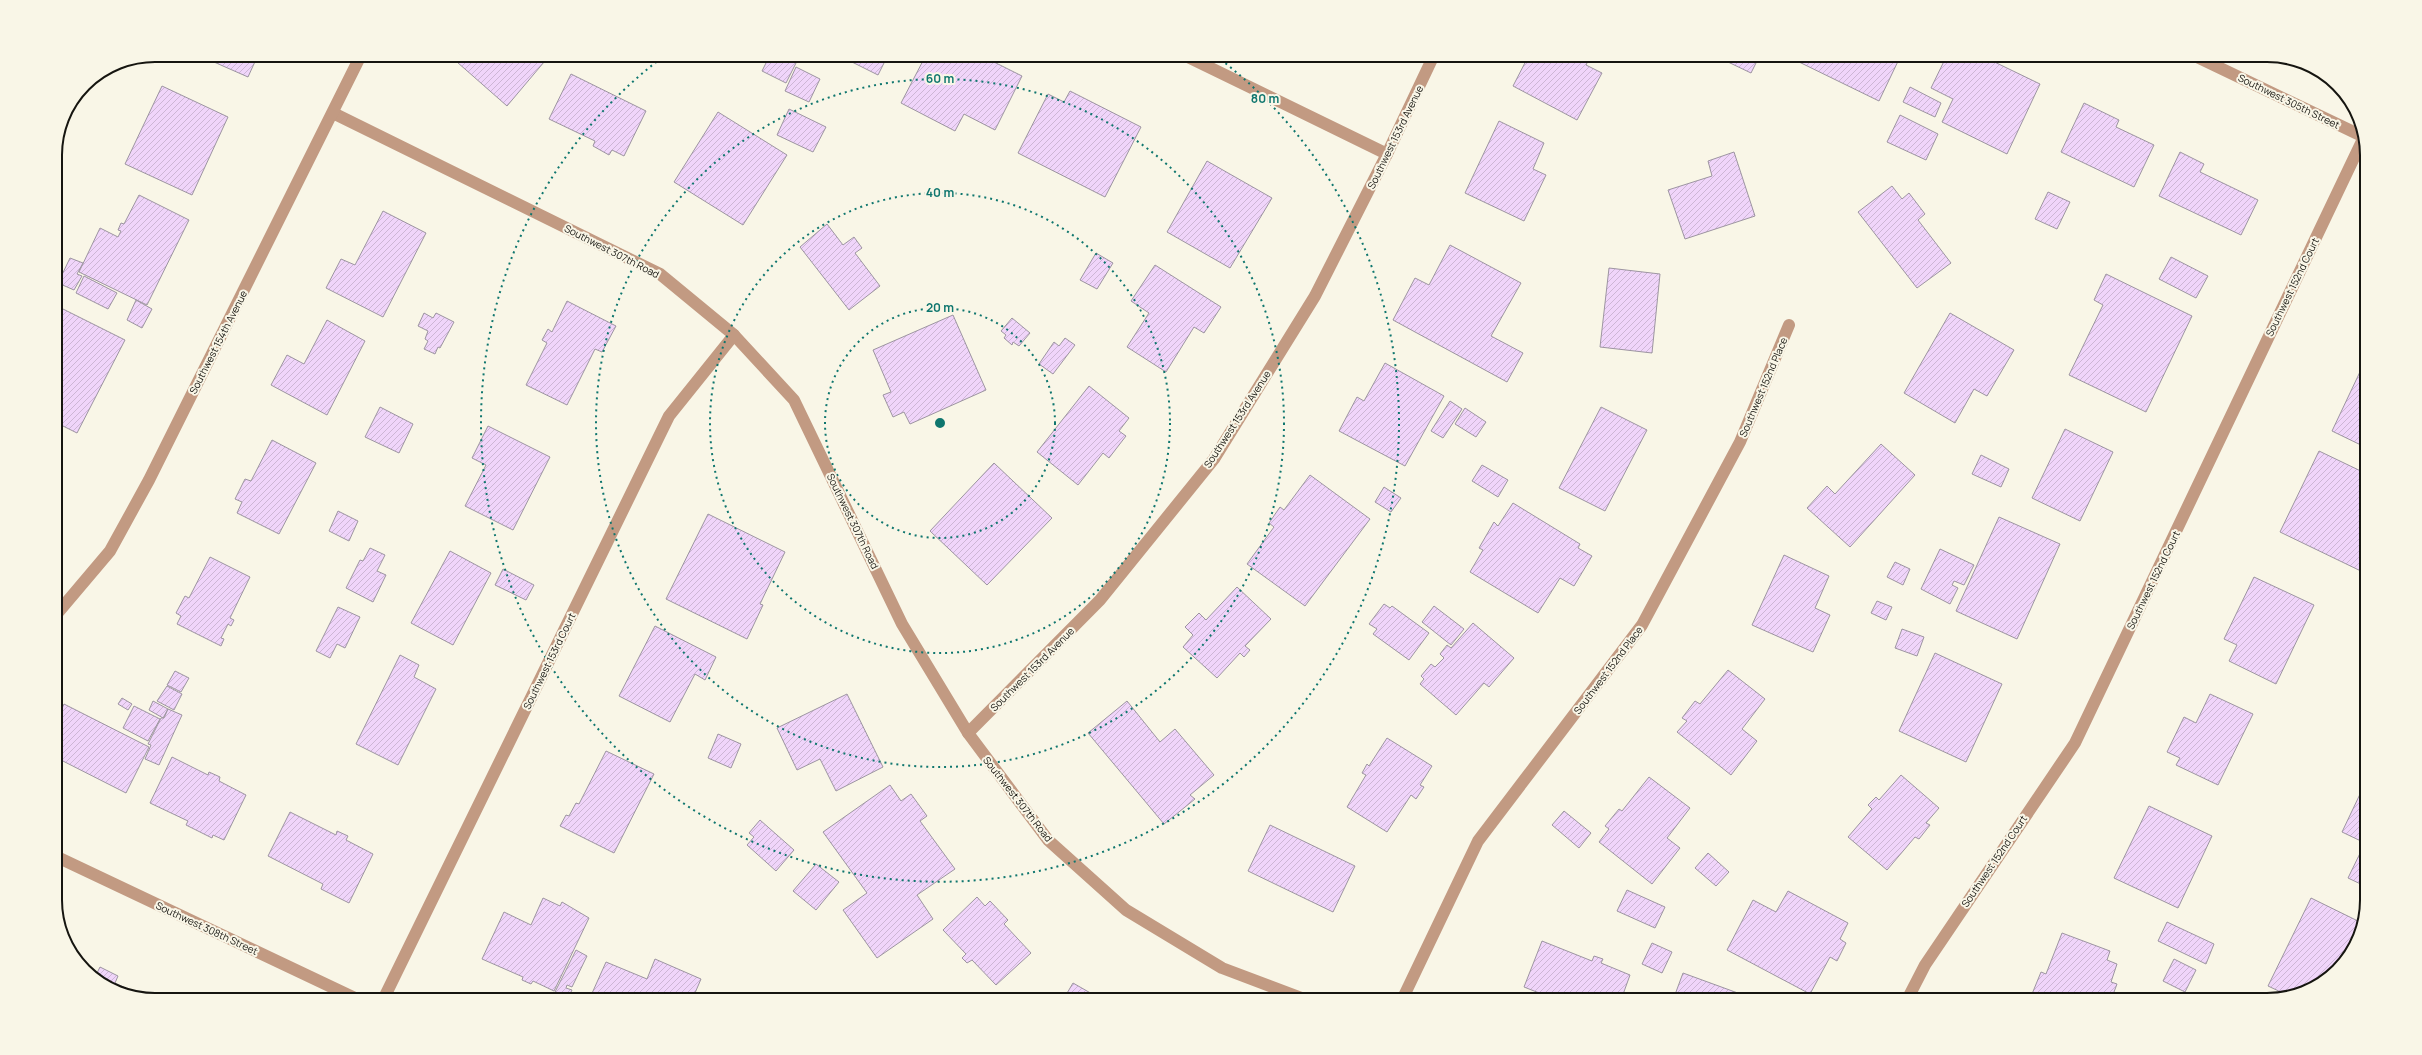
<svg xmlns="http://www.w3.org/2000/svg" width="2422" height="1055" font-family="Manrope,sans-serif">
<defs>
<pattern id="building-hatch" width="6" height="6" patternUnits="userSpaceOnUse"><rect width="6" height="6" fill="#f0d5fa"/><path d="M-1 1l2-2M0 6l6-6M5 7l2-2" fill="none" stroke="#cdb6d5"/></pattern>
</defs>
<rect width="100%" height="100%" fill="#f9f6e7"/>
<g fill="url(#building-hatch)" stroke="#9d95a1">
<polygon points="198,55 258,55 248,77"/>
<polygon points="449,55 550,55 507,106"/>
<polygon points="770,55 800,55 786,83 762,71"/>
<polygon points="838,55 888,55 878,75"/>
<polygon points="926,55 980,55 1022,76 995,130 964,114 955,131 901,103"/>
<polygon points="1529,55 1591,55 1586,65 1602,73 1577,120 1513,86"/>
<polygon points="1731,55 1760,55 1751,73 1728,62"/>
<polygon points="1800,55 1901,55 1879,101 1797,61"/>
<polygon points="1947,55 1980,55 2040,84 2007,154 1942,122 1953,99 1931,88"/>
<polygon points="796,67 820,79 809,102 785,91"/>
<polygon points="571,74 646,111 624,156 612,150 609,155 593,146 595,141 549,119"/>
<polygon points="162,86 228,117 192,195 125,164"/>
<polygon points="1910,87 1941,103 1935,117 1903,102"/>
<polygon points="1070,91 1141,127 1105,197 1018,153 1048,94 1064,102"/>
<polygon points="2084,103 2119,120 2116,127 2154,145 2134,187 2061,152"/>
<polygon points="789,109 826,127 813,152 777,135"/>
<polygon points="718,112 787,155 743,225 674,182"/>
<polygon points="1900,115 1938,134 1926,160 1887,142"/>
<polygon points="1499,121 1544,143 1533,169 1546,175 1524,221 1465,193"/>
<polygon points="1734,152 1755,216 1685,239 1668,190 1712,176 1708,161"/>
<polygon points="2180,152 2204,164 2200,172 2258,200 2241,235 2159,196"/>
<polygon points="1207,161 1272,198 1230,268 1167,232"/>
<polygon points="1892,186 1902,199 1909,193 1925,214 1918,220 1951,263 1917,288 1858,212"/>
<polygon points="2048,192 2070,202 2057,229 2035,219"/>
<polygon points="139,195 189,220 147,305 79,272 100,228 118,237 121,231 118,230 121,223 124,224"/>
<polygon points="383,211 426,233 383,317 326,288 341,259 355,265"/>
<polygon points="827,224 843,245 854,237 862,248 855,253 880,286 849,310 800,247"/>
<polygon points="1450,245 1521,283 1491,336 1523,353 1507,382 1393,320 1415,278 1429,285"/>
<polygon points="1096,253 1113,263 1097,289 1080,280"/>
<polygon points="55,255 62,258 58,269 60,270 58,276 55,275"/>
<polygon points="2171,257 2208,276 2196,298 2159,279"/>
<polygon points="70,258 83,263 77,274 82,276 74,290 58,283"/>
<polygon points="1155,265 1221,307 1204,333 1194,327 1166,372 1127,347 1149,313 1131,301"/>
<polygon points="1609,268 1660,274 1652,353 1600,347"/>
<polygon points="2106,274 2192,316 2146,412 2069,375 2103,305 2094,300"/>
<polygon points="84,276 117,293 108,309 76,293"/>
<polygon points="136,300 152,309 142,328 127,320"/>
<polygon points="567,301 616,326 602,352 595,349 567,405 526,385 547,343 542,340 548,329 552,332"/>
<polygon points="55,305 125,340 77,433 55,422"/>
<polygon points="424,313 433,318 436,313 454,322 440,348 438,347 435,354 424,349 428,341 425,339 428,331 418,326"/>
<polygon points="1950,313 2014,350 1987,396 1974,389 1955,423 1904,393"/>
<polygon points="953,315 986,390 910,424 904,412 893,417 883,395 891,392 873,350"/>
<polygon points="1012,318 1030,333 1019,346 1013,342 1012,345 1004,338 1006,335 1001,331"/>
<polygon points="327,320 365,341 327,415 271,385 287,355 304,364"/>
<polygon points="1065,338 1075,345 1053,374 1039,364 1054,342 1059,346"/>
<polygon points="2367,357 2367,448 2332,431"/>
<polygon points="1385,363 1444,396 1405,466 1339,431 1357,397 1364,401"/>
<polygon points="1089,386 1129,418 1119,431 1126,436 1109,458 1103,453 1078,485 1037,452"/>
<polygon points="1450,401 1462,409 1443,438 1431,431"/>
<polygon points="380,407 413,424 399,453 365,437"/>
<polygon points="1601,407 1647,430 1605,511 1559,488"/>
<polygon points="1465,408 1486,422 1476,437 1455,424"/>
<polygon points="488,426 550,457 513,530 465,506 486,465 472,458"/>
<polygon points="2065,429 2113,452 2080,521 2032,498"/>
<polygon points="272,440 316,463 279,534 237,513 242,502 235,499 245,479 251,481"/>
<polygon points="1881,444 1915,475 1850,547 1807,508 1827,486 1835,494"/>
<polygon points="2319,451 2367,474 2367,574 2280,532"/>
<polygon points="1981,455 2009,469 2001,487 1972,474"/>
<polygon points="994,463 1052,518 987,585 930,531"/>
<polygon points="1482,465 1508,480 1498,497 1472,481"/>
<polygon points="1310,475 1370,519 1305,606 1247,564 1274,527 1269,523 1280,507 1284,510"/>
<polygon points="1384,487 1401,498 1391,512 1375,502"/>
<polygon points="1513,503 1580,544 1578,548 1592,556 1574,586 1560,578 1538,613 1470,572 1483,550 1479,548 1494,522 1498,526"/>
<polygon points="338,511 358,521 349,541 329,531"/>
<polygon points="708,514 785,552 760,604 763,605 747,639 666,599"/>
<polygon points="1999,517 2060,544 2017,639 1956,611"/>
<polygon points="370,548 385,555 377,571 386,575 373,602 346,588 360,560 363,561"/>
<polygon points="1940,549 1974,565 1964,585 1954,581 1952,585 1958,588 1950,604 1921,589"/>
<polygon points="450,551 491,573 453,645 411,623"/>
<polygon points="1784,555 1829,576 1815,608 1830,615 1813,652 1752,625"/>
<polygon points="210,557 250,577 230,618 234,620 231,626 228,624 221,638 224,639 221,646 177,624 181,616 176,613 185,596 189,598"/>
<polygon points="1895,562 1910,569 1903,585 1887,577"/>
<polygon points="503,569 534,585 526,600 495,585"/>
<polygon points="2254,577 2314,605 2276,684 2229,661 2237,645 2224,639"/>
<polygon points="1237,587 1271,619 1245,646 1250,650 1244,657 1240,653 1217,678 1183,647 1193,635 1185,627 1199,613 1206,620"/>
<polygon points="1877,601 1892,607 1886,620 1871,613"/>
<polygon points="1384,604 1390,608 1392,606 1429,633 1409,660 1373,634 1377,629 1369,624"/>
<polygon points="1434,606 1464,629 1451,645 1422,622"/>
<polygon points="338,607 360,617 345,648 337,644 330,658 316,651"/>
<polygon points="1473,623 1514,658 1489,687 1484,683 1456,715 1420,684 1424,679 1421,676 1431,664 1435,667 1444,658 1440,654 1447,645 1451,648"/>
<polygon points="655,626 716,657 705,680 695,674 670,722 619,696"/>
<polygon points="1902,629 1924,637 1917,656 1895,648"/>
<polygon points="1935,653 2002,684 1966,762 1899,731"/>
<polygon points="400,655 419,665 414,677 436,689 398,765 356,744"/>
<polygon points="1728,670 1765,699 1742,729 1757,741 1731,775 1677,732 1687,721 1682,718 1695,701 1700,704"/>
<polygon points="175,671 189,678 181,692 167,685"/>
<polygon points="167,686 182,694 174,710 157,701"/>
<polygon points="847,694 883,767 836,791 820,759 797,770 777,728"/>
<polygon points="2210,694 2253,714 2218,785 2176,765 2180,758 2167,752 2184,717 2196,723"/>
<polygon points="122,698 132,704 128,710 118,704"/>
<polygon points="153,701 168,709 163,718 149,710"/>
<polygon points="1127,701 1160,742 1175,729 1214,775 1190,795 1195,799 1164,824 1088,733"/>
<polygon points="64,704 149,747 126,793 55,757 55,723"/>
<polygon points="134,706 160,719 148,741 123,728"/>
<polygon points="168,709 182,715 159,765 145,759 151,745 148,744 161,718 164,718"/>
<polygon points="718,734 741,744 731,768 708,758"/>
<polygon points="1387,738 1432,766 1420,785 1424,787 1416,799 1411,795 1387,832 1347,807 1366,775 1362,773 1367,764 1369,766"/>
<polygon points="606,751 654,774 614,853 560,826 566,815 569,816 576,803 579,804"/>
<polygon points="172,757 208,775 209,772 220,777 219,781 246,795 224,840 213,835 212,838 186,825 188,821 150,803"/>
<polygon points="1901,775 1939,808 1926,823 1930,825 1919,839 1915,837 1887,870 1848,837 1872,809 1868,805 1876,797 1879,800"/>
<polygon points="1649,777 1690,808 1667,838 1680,848 1652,884 1599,842 1609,829 1605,826 1619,809 1622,811"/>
<polygon points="890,785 901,801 911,794 927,816 920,821 955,869 917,895 933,919 877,958 843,910 867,893 823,832"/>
<polygon points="2361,792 2367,794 2367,887 2348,878 2365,843 2342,832"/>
<polygon points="2149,806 2212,836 2178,908 2114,878"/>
<polygon points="1564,811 1591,833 1579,848 1552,825"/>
<polygon points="290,812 336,835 337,831 348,836 346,840 373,854 349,903 321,889 323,884 268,856"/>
<polygon points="760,820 794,850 776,871 747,845 754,837 749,833"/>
<polygon points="1270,825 1355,866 1333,912 1248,871"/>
<polygon points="1708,853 1729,872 1716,886 1695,868"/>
<polygon points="816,864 839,882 816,910 793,891"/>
<polygon points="1627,890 1665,907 1655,928 1617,911"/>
<polygon points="1788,891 1848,923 1840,939 1846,943 1837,961 1830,957 1810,994 1727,950 1753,900 1776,912"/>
<polygon points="977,897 985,906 990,901 1008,920 1004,924 1031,953 996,985 972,960 967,963 962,958 966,954 943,930"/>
<polygon points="543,898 560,906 562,902 589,918 554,991 533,981 531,984 522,980 523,977 482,959 504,912 531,925"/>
<polygon points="2311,898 2362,923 2359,938 2323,983 2285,994 2268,986"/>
<polygon points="2167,922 2214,944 2206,964 2158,941"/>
<polygon points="2062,933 2110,951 2107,960 2117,964 2111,982 2117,984 2111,1000 2038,1000 2039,997 2032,994 2041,972 2046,974"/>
<polygon points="1542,941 1592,961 1594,956 1603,959 1601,963 1630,975 1621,1000 1557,1000 1524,987"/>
<polygon points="1652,943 1672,952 1662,973 1642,964"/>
<polygon points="576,950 587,956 572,987 567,985 566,988 572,990 568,998 555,992"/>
<polygon points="655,959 701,979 692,1000 589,1000 606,962 647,979"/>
<polygon points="2174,959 2196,970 2185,992 2163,981"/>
<polygon points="100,967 118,976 115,983 147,998 117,992 90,972 96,975"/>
<polygon points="1683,973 1757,1000 1673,1000"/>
<polygon points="1073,983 1101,999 1063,1000"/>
</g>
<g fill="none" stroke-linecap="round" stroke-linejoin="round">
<g stroke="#c29a82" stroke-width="12">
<polyline points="1184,55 1387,154"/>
<polyline points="2193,55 2362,136"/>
<polyline points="333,113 660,274 734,335 794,400 902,624 968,733 1048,840 1126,910 1222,968 1307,1000"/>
<polyline points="55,616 110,551 149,480 361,55"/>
<polyline points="968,733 1100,600 1214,459 1315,296 1387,154 1434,55"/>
<polyline points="55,856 359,1000"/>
<polyline points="383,1000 669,416 734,335"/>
<polyline points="1402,1000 1478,841 1642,625 1740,442 1789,325"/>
<polyline points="1907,1000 1925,965 2075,743 2363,139"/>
</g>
</g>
<g fill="none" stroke="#0f766e" stroke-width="2" stroke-dasharray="2 4">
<circle cx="940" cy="423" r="115"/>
<circle cx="940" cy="423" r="230"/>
<circle cx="940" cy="423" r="344"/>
<path d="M1216 56A459 459 0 1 1 664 56"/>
</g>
<g text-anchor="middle" stroke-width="4" stroke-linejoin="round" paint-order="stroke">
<g font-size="10" fill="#161510" stroke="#f9f6e7">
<text transform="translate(2289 101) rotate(26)" y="4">Southwest 305th Street</text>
<text transform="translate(1395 137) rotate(-64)" y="4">Southwest 153rd Avenue</text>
<text transform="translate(612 251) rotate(27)" y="4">Southwest 307th Road</text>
<text transform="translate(2292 287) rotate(-64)" y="4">Southwest 152nd Court</text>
<text transform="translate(218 342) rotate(-63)" y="4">Southwest 154th Avenue</text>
<text transform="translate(1763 387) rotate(-67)" y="4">Southwest 152nd Place</text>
<text transform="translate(1237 419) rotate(-57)" y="4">Southwest 153rd Avenue</text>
<text transform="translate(853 521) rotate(64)" y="4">Southwest 307th Road</text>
<text transform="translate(2153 580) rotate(-64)" y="4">Southwest 152nd Court</text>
<text transform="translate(549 661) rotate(-64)" y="4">Southwest 153rd Court</text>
<text transform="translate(1032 669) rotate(-45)" y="4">Southwest 153rd Avenue</text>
<text transform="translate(1608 670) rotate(-53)" y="4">Southwest 152nd Place</text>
<text transform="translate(1018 799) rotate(52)" y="4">Southwest 307th Road</text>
<text transform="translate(1994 861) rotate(-56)" y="4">Southwest 152nd Court</text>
<text transform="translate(207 928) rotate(25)" y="4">Southwest 308th Street</text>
</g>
</g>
<path d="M0 0H2422V1055H0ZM155 62H2267A93 93 0 0 1 2360 155V900A93 93 0 0 1 2267 993H155A93 93 0 0 1 62 900V155A93 93 0 0 1 155 62Z" fill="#f9f6e7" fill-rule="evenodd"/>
<path fill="none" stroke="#161510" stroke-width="2" d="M155 62H2267A93 93 0 0 1 2360 155V900A93 93 0 0 1 2267 993H155A93 93 0 0 1 62 900V155A93 93 0 0 1 155 62Z"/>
<circle cx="940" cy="423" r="6" fill="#0f766e" stroke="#f9f6e7" stroke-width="2"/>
<g font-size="12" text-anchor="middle" font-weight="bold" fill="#0f766e" stroke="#f9f6e7" stroke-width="4" stroke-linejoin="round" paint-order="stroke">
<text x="940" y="83">60 m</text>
<text x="1265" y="103">80 m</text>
<text x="940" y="197">40 m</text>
<text x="940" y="312">20 m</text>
</g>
</svg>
